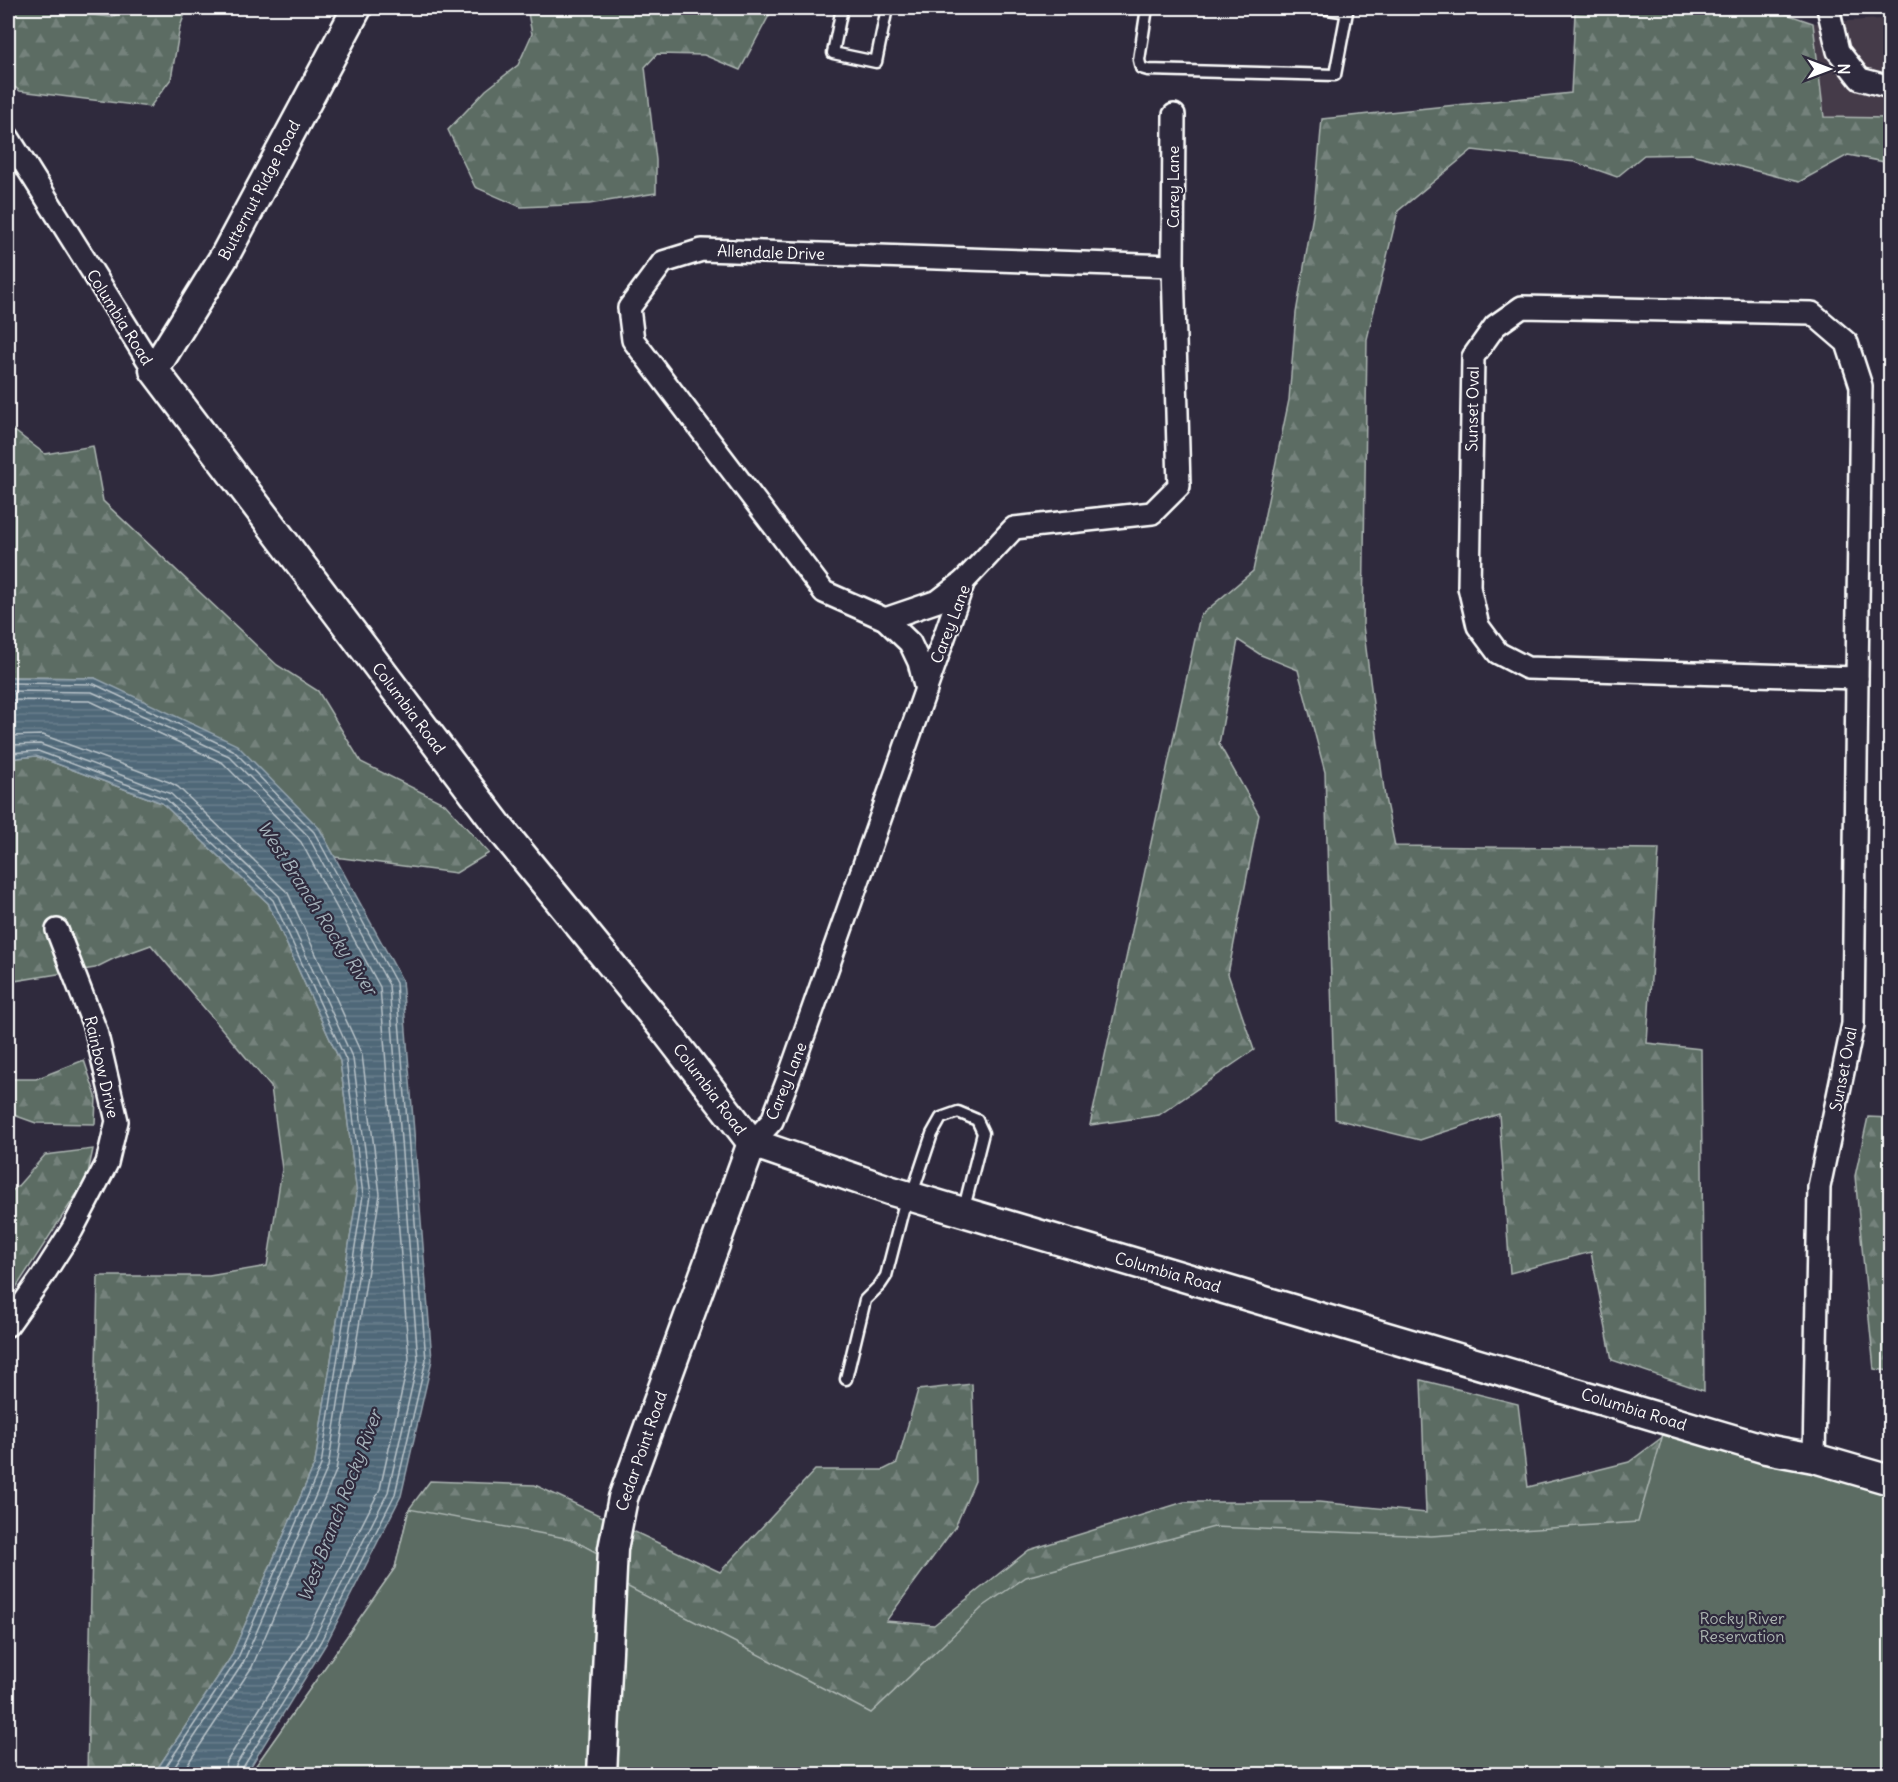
<svg xmlns="http://www.w3.org/2000/svg" width="1898" height="1782" font-family="Delius,sans-serif">
<defs>
<pattern id="forest-firs" width="22" height="20" patternUnits="userSpaceOnUse" patternTransform="scale(1.5)"><rect width="22" height="20" fill="#5b6c64"/><path d="M5 1l3.5 6h-7zM16 11l3.5 6h-7z" fill="#74827b"/></pattern>
<pattern id="water-rules" width="6" height="5" patternUnits="userSpaceOnUse" patternTransform="scale(1.5)"><rect width="6" height="5" fill="#4f6878"/><path d="M0 2.5h6" fill="none" stroke="#697f8c"/></pattern>
</defs>
<rect width="100%" height="100%" fill="#2f2a3d"/>
<filter id="ink" filterUnits="userSpaceOnUse"><feTurbulence type="fractalNoise" baseFrequency=".0167" numOctaves="2"/><feDisplacementMap in="SourceGraphic" scale="12" xChannelSelector="R" yChannelSelector="G"/><feConvolveMatrix kernelMatrix="1 2 1 2 8 2 1 2 1" color-interpolation-filters="sRGB"/></filter>
<g filter="url(#ink)">
<polygon fill="#443a48" points="1882,19 1890,20 1890,118 1824,117 1813,23"/>
<g fill="url(#forest-firs)" stroke="#adb6b2" stroke-width="1.5">
<polygon points="8,8 27,8 111,17 131,8 187,8 180,27 171,79 150,107 20,91 8,82"/>
<polygon points="527,8 773,8 740,70 704,55 657,54 645,67 656,160 656,193 589,204 521,207 475,187 448,130 486,90 518,65 532,34"/>
<polygon points="1607,8 1769,8 1813,23 1824,117 1890,118 1890,163 1848,155 1799,182 1691,154 1644,155 1617,177 1575,162 1472,150 1398,211 1367,339 1363,625 1385,798 1395,846 1659,849 1647,1043 1701,1049 1704,1391 1612,1360 1591,1252 1510,1273 1499,1114 1420,1140 1335,1119 1325,772 1298,670 1261,655 1238,640 1219,744 1259,815 1228,974 1254,1050 1159,1115 1090,1125 1200,616 1253,571 1289,400 1296,313 1314,209 1322,119 1571,93 1575,13"/>
<polygon points="8,426 45,454 93,446 103,501 277,665 318,691 361,762 445,804 489,853 456,873 335,857 319,828 95,678 8,677"/>
<polygon points="36,756 162,803 268,903 340,1061 357,1194 315,1463 231,1657 154,1774 87,1774 98,1276 209,1276 267,1266 282,1169 271,1087 151,945 115,958 95,968 8,982 8,759"/>
<polygon points="84,1060 96,1096 95,1124 36,1123 8,1113 8,1079 36,1079"/>
<polygon points="1868,1117 1890,1118 1890,1371 1874,1369 1855,1176"/>
<polygon points="93,1149 87,1178 8,1300 8,1194 17,1187 45,1155"/>
<polygon points="1421,1380 1518,1404 1528,1487 1629,1462 1672,1430 1890,1774 250,1774 395,1568 409,1509 430,1481 535,1485 720,1572 815,1470 883,1470 897,1463 918,1390 972,1384 975,1481 955,1527 886,1621 934,1625 1029,1550 1184,1502 1319,1502 1426,1513"/>
</g>
<polygon fill="#5b6c64" stroke="#adb6b2" stroke-width="1.5" points="1667,1420 1890,1483 1890,1774 250,1774 395,1568 409,1509 571,1539 607,1558 607,1576 871,1713 984,1606 1026,1577 1214,1527 1431,1536 1638,1522"/>
<polygon fill="url(#water-rules)" stroke="#95a4ae" stroke-width="1.5" points="8,677 95,678 237,745 319,828 402,980 432,1360 401,1496 326,1644 246,1774 154,1774 231,1657 315,1463 357,1194 340,1061 268,903 162,803 36,756 8,759"/>
<g fill="none" stroke-linecap="round" stroke-linejoin="round">
<g stroke="#b9c3c9" stroke-width="1.5">
<polyline points="8,683 94,684 233,750 314,832 396,983 426,1360 395,1494 321,1641 242,1769 241,1774"/>
<polyline points="8,691 92,692 229,756 308,836 389,985 418,1360 388,1492 315,1637 236,1765 234,1774"/>
<polyline points="8,700 90,701 223,763 301,842 380,987 409,1359 380,1489 307,1633 227,1761 224,1774"/>
<polyline points="8,736 43,735 169,782 178,787 288,893 362,1055 380,1194 336,1471 252,1667 181,1774"/>
<polyline points="8,745 40,744 171,794 279,896 353,1059 371,1195 328,1467 243,1663 170,1774"/>
<polyline points="8,753 38,751 166,799 273,900 346,1060 363,1195 321,1465 237,1660 161,1774"/>
</g>
<defs>
<g id="lane">
<polyline points="842,8 833,53 876,62 887,8"/>
<polyline points="1147,8 1139,60 1141,68 1148,70 1335,75 1347,12 1321,8"/>
<polyline points="846,1379 865,1300 880,1285 886,1276 903,1210 911,1197 932,1134 941,1118 958,1112 977,1120 983,1133 963,1212"/>
</g>
<g id="street">
<polyline points="1828,8 1838,51 1860,79 1890,87"/>
<polyline points="8,137 154,370"/>
<polygon points="1522,307 1812,313 1847,343 1861,386 1857,678 1527,668 1498,653 1478,626 1469,587 1473,357 1495,326"/>
<polyline points="885,619 938,601 964,581"/>
<polyline points="926,690 919,662 910,643 885,619 824,592 633,340 629,308 663,262 702,250 1173,266"/>
<polyline points="752,1143 772,1121 789,1077 964,581 1014,528 1152,513 1179,486 1173,266 1174,115"/>
<polyline points="8,1325 42,1277 72,1230 107,1163 117,1121 96,1031 57,930"/>
<polyline points="1814,1458 1819,1187 1853,1024 1857,678"/>
</g>
<g id="secondary">
<polyline points="357,8 224,257 154,370 499,827 664,1029 752,1143 892,1191 1766,1449 1814,1458 1890,1480"/>
<polyline points="602,1774 613,1549 623,1498 752,1143"/>
</g>
</defs>
<use href="#lane" stroke="#fff" stroke-width="15"/>
<use href="#street" stroke="#fff" stroke-width="26"/>
<use href="#secondary" stroke="#fff" stroke-width="33"/>
<use href="#lane" stroke="#2f2a3d" stroke-width="10"/>
<use href="#street" stroke="#2f2a3d" stroke-width="21"/>
<use href="#secondary" stroke="#2f2a3d" stroke-width="28"/>
</g>
</g>
<g text-anchor="middle" stroke-width="4.5" stroke-linejoin="round" paint-order="stroke">
<g font-size="16" fill="#fff" stroke="#2f2a3d">
<text transform="translate(1173 187) rotate(-90)" y="6">Carey Lane</text>
<text transform="translate(259 190) rotate(-62)" y="6">Butternut Ridge Road</text>
<text transform="translate(771 252) rotate(2)" y="6">Allendale Drive</text>
<text transform="translate(120 317) rotate(58)" y="6">Columbia Road</text>
<text transform="translate(1472 409) rotate(-89)" y="6">Sunset Oval</text>
<text transform="translate(950 624) rotate(-69)" y="6">Carey Lane</text>
<text transform="translate(409 708) rotate(53)" y="6">Columbia Road</text>
<text transform="translate(102 1067) rotate(77)" y="6">Rainbow Drive</text>
<text transform="translate(1843 1069) rotate(-79)" y="6">Sunset Oval</text>
<text transform="translate(786 1081) rotate(-68)" y="6">Carey Lane</text>
<text transform="translate(710 1089) rotate(53)" y="6">Columbia Road</text>
<text transform="translate(1168 1272) rotate(16)" y="6">Columbia Road</text>
<text transform="translate(1634 1409) rotate(17)" y="6">Columbia Road</text>
<text transform="translate(641 1451) rotate(-71)" y="6">Cedar Point Road</text>
</g>
<g font-size="16" fill="#adb6b2" stroke="#2f2a3d">
<text x="1742" y="1624">Rocky River<tspan x="1742" dy="18">Reservation</tspan></text>
</g>
<g font-size="18" font-style="italic" fill="#a7b4bc" stroke="#2f2a3d">
<text transform="translate(317 908) rotate(57)" y="6">West Branch Rocky River</text>
<text transform="translate(340 1506) rotate(-69)" y="6">West Branch Rocky River</text>
</g>
</g>
<rect width="1898" height="1782" fill="none" stroke="#2f2a3d" stroke-width="30"/>
<rect x="15" y="15" width="1868" height="1752" fill="none" stroke="#fff" stroke-width="2" filter="url(#ink)"/>
<g transform="translate(1829 69) rotate(90)" stroke="#2f2a3d" stroke-width="4.5" paint-order="stroke">
<path d="M0-4.5L10 22L0 15L-10 22Z" fill="#ffffff"/>
<text y="-9" font-size="16" font-weight="bold" text-anchor="middle" fill="#ffffff">N</text>
</g>
</svg>
